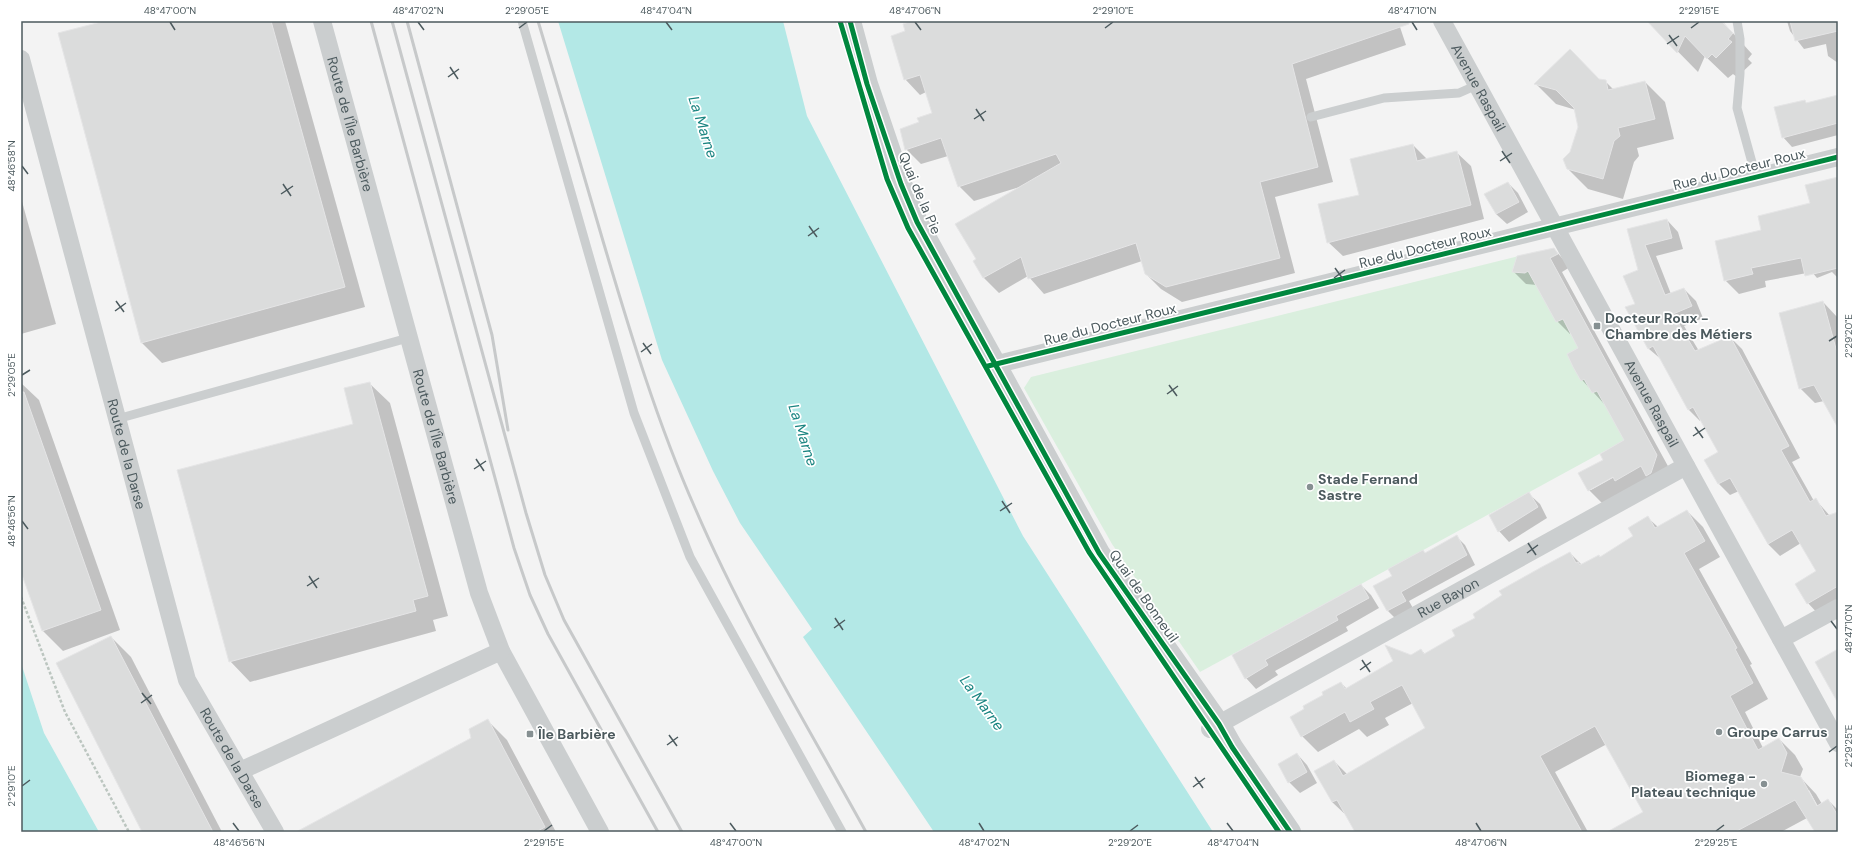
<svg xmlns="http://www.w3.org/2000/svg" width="1859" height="853" font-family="'DM Sans',sans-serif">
<rect width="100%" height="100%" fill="#f3f3f3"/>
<polygon fill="#daefde" points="1539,251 1549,257 1643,430 1200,672 1112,544 1024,388 1031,377"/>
<g fill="#b3e8e6">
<polygon points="558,21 783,21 807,116 1023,536 1213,832 934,832 803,637 812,629 740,523 713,471 662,360"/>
<polygon points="21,663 44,733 99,832 21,832"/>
</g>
<g fill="#0003" fill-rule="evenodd">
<polygon points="109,21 285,21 365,307 162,363 142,343 59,34"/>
<polygon points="915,21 1398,21 1406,45 1306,79 1333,182 1275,197 1295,273 1182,302 1161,289 1146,274 1142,261 1044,294 1028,276 999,293 984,278 974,261 977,260 1023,186 974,201 959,186 948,156 921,164 906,149 933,113 926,92 920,95 905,79 906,31"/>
<polygon points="1648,21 1722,21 1752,54 1748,59 1752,63 1737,77 1733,74 1728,78 1705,56 1698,72"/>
<polygon points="1787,21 1831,21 1838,25 1838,63 1828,56 1826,44 1804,49 1790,31"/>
<polygon points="1599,80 1605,81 1614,90 1645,82 1665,102 1674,139 1637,148 1639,156 1634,162 1623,199 1588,189 1567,168 1579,127 1576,110 1556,104 1536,84"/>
<polygon points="1838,96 1838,135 1792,147 1783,137 1805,101 1807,104"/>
<polygon points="1413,145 1427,159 1456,152 1471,166 1484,219 1343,256 1328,242 1360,195"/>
<polygon points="1838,178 1838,278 1832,272 1817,278 1812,272 1765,281 1766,287 1739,294 1725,280 1762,230 1811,204"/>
<polygon points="1508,183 1518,193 1528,212 1507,224 1496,214"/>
<polygon points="21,198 56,324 21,334"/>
<polygon points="1667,220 1678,232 1683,249 1656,256 1671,294 1684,289 1696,301 1703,318 1684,326 1699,351 1730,337 1742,349 1800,458 1792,462 1814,501 1816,500 1830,516 1838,513 1838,604 1819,615 1808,603 1818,572 1801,543 1780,556 1768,544 1739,491 1730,495 1719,484 1719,453 1702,421 1700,421 1689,410 1662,360 1649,349 1627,308 1636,304 1639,271 1629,229"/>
<path d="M 1554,249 L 1570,267 L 1562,272 L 1669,468 L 1602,503 L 1589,490 L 1605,460 L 1625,441 L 1606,406 L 1582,380 L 1580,348 L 1572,333 L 1570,334 L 1557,321 L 1537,285 L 1526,284 L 1513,271 ZM 1617,474 L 1618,475 L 1591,490 L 1591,487 Z"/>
<polygon points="1823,302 1838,318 1838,426 1824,401 1815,403 1800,388"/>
<polygon points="21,383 39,400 120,630 63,651 43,631 21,569"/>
<polygon points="369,383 390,403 448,616 433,620 436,631 250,682 230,661 355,425"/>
<polygon points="1529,494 1540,504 1547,518 1509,542 1499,531"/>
<path d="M 1687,511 L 1703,527 L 1720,557 L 1699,569 L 1752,664 L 1750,665 L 1768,699 L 1745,712 L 1763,748 L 1779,739 L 1795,755 L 1803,769 L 1800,777 L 1816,794 L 1822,804 L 1828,800 L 1838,810 L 1838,832 L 1815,832 L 1807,818 L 1781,832 L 1609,832 L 1644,813 L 1607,744 L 1555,772 L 1588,832 L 1356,832 L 1348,817 L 1332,802 L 1315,771 L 1334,761 L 1348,775 L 1426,728 L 1413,703 L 1385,718 L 1389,725 L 1367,737 L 1359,729 L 1318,752 L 1302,736 L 1325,695 L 1341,683 L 1347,689 L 1421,650 L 1425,654 L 1456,636 L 1476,618 L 1570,553 L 1582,565 L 1600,558 L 1634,537 L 1648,518 L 1658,527 ZM 1807,790 L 1809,790 L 1820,810 L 1818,811 Z"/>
<polygon points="1456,536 1465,545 1475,565 1409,601 1414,610 1397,620 1388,611 1374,586 1393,576 1425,554"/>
<polygon points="1361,585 1371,595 1379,608 1346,627 1348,631 1275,671 1278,675 1256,689 1246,678 1233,655"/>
<polygon points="111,637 131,657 222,832 143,832"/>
<polygon points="487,720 507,740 556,832 314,832 472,738"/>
<polygon points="1297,754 1307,765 1317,783 1300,793 1289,782 1279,765"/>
</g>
<g fill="#dbdcdc" stroke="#e5e5e6">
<polygon points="105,21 271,21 345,287 141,343 58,33"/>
<polygon points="912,21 1409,21 1409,24 1292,64 1318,167 1260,182 1280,258 1166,287 1145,274 1136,243 1028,279 1021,257 983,278 973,261 976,259 955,224 1061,163 1056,154 958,187 941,138 905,150 900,129 919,122 917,118 932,113 920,75 904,80 891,36 905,31 903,24"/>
<polygon points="1647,21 1721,21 1733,33 1728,39 1732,42 1716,58 1712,54 1707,59 1685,36 1677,53"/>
<polygon points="1790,21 1838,21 1838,31 1795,41"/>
<polygon points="1570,49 1599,79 1606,80 1608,90 1645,81 1655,119 1618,128 1620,136 1614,141 1603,179 1567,169 1563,159 1570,152 1578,127 1574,108 1556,90 1534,84"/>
<polygon points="1838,95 1838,123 1782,138 1774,107 1805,100 1806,103"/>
<polygon points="1413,144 1417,161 1457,151 1471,205 1327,243 1318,204 1359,195 1350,159"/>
<polygon points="1838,177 1838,268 1805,276 1801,258 1751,268 1753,274 1724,281 1715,241 1761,230 1758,216 1810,203 1805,185"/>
<polygon points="1508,182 1519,202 1496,214 1484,194"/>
<polygon points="1667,219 1672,238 1645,245 1665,295 1684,288 1692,306 1673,314 1695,351 1730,336 1789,446 1781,450 1810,502 1816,498 1826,516 1838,512 1838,586 1807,604 1795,584 1816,571 1792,530 1768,544 1730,478 1718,484 1704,460 1718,452 1693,407 1688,410 1653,346 1648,349 1625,307 1635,304 1623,276 1638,270 1627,229"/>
<polygon points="1554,248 1558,254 1550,258 1657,455 1651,473 1646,476 1641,466 1615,481 1613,477 1588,491 1578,473 1603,460 1600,454 1624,440 1597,391 1592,393 1584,379 1581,381 1573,367 1567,354 1578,348 1563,319 1556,322 1528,271 1525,273 1512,272 1517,256"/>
<polygon points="1823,301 1838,356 1838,428 1814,385 1799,389 1779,313"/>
<polygon points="370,382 428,596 413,600 416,611 229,662 177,470 353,424 344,388"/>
<polygon points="21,392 24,392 101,610 42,631 21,572"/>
<polygon points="1529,492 1538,507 1498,532 1489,515"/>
<polygon points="1687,510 1705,541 1684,553 1737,648 1735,649 1753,683 1730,696 1758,750 1779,738 1787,753 1781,772 1801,777 1817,806 1828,799 1838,816 1838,832 1815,832 1795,800 1735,832 1607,832 1643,812 1595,726 1540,756 1582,832 1355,832 1337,800 1332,802 1314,771 1334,760 1343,776 1425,728 1402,685 1370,702 1374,709 1350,722 1345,712 1301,737 1290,717 1304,709 1303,706 1323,695 1322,692 1341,682 1345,689 1393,661 1385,645 1411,655 1421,649 1424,654 1455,636 1452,630 1475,618 1473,614 1502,595 1499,591 1540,568 1570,552 1576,563 1578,562 1580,565 1599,555 1600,557 1633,536 1628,528 1648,516 1655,528"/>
<polygon points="1457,535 1467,555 1401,592 1406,601 1387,611 1373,586 1392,576 1388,569 1423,550 1425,553"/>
<polygon points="1361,584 1369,598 1336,616 1338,620 1265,660 1268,665 1245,679 1232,655"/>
<polygon points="111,636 213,832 142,832 56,663"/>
<polygon points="1838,649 1838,703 1815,662"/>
<polygon points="488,719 545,827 536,832 296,832 471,738 469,729"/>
<polygon points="1297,753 1307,772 1288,783 1278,764"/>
</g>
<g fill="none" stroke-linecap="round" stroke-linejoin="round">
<polyline stroke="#bcc6c0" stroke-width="2.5" stroke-dasharray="3 2" stroke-linecap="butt" points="21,597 65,712 129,832"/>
<g stroke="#cbcecf" stroke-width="9">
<polyline points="522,21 634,413 690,557 842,832"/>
<polyline points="1737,21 1740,39 1740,74 1737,108 1756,177"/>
<polyline points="1311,117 1384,98 1459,93 1477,85"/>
<polyline points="117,419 408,338"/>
</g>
<g stroke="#cbcecf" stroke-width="18">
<path id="s1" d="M 322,21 L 479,593 L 501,651 L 600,832"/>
<path id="s2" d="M 1442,21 L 1838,743"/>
<path id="s3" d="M 21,59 L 187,680 L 275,832"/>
<polyline points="994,365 1838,157"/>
<polyline points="1781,639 1838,608"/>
<path id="s4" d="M 1210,729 L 1686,466"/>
<polyline points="240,771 501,651"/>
</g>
<polyline stroke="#cbcecf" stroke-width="22" points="850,21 867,84 901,184 917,222 1099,553 1219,724 1232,747 1290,832"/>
<g stroke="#c7c9ca" stroke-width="3">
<polyline points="371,21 514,548 530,595 548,634 658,832"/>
<polyline points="392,21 526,513 545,575 564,620 682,832"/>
<polyline points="407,21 492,335 508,430"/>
<path d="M 538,21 C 560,94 582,168 603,241 C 630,332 657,422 695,508 C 743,620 807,725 866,832"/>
</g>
<defs>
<g id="cycleway">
<polyline points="840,21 887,179 908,228 1089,552 1279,832"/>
<polyline points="850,21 867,84 901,184 917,222 1099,553 1219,724 1232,747 1290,832"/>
<polyline points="988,366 1838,157"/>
</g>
</defs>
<use href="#cycleway" stroke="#fff" stroke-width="8"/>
<use href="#cycleway" stroke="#00873e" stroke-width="5"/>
</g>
<path fill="none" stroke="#4c5a5e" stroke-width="1.5" d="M 170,22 L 175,30M 418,22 L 424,30M 666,22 L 672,30M 915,22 L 921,30M 1412,22 L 1417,30M 519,28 L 527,22M 1105,28 L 1113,22M 1691,28 L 1699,22M 1669,35 L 1677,46M 1667,44 L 1679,36M 450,67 L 458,79M 448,77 L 459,69M 976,109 L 984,121M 974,119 L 986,111M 1502,151 L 1510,163M 1500,161 L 1512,153M 22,166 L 28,174M 283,184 L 291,196M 281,194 L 293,186M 809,226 L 817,237M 808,236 L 819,228M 1335,268 L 1343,279M 1334,278 L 1345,270M 116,301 L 124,312M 115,311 L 126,303M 1829,341 L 1837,336M 643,343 L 651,354M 641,352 L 652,344M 22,375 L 30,370M 1169,385 L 1177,396M 1167,394 L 1178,386M 1695,427 L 1703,438M 1693,436 L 1705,428M 476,459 L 484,471M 474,469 L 486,461M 1002,501 L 1010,513M 1000,511 L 1012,503M 22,521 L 28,529M 1528,543 L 1536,555M 1527,553 L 1538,545M 309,576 L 317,588M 307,586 L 319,578M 835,618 L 843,630M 1831,621 L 1837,629M 834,628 L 845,620M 1362,660 L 1370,672M 1360,670 L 1371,662M 142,693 L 151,704M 141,703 L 152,695M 669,735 L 677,746M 667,745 L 678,737M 1829,752 L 1837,746M 1195,777 L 1203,788M 22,786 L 30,780M 1193,787 L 1205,778M 233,823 L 239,831M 730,823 L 736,831M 979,823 L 984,831M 1227,823 L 1233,831M 1476,823 L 1481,831M 544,831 L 552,825M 1130,831 L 1138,825M 1716,831 L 1724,825"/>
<g fill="#869092" stroke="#fff" stroke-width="1.5">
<rect x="1593" y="322" width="8" height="8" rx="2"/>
<circle cx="1310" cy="487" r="4"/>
<circle cx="1719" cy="732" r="4"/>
<rect x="526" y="730" width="8" height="8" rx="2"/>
<circle cx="1764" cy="784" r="4"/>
</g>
<g text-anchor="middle" stroke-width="3.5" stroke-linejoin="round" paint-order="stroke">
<g font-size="14" fill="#4c5a5e" stroke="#fff">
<text dy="5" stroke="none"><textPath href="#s2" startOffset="76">Avenue Raspail</textPath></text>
<text dy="5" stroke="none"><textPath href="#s1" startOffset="107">Route de l'Île Barbière</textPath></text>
<text transform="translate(1739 169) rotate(-14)" y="5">Rue du Docteur Roux</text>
<text transform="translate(920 193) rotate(67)" y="5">Quai de la Pie</text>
<text transform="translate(1425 247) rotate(-14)" y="5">Rue du Docteur Roux</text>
<text transform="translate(1110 324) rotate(-14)" y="5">Rue du Docteur Roux</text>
<text dy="5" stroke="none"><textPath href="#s2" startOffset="436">Avenue Raspail</textPath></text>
<text dy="5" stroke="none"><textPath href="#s1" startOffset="431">Route de l'Île Barbière</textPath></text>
<text dy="5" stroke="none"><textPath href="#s3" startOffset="409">Route de la Darse</textPath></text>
<text transform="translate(1144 596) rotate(55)" y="5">Quai de Bonneuil</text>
<text dy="5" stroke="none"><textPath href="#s4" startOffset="272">Rue Bayon</textPath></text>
<text dy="5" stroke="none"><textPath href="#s3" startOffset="733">Route de la Darse</textPath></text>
</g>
<g font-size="14" font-weight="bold" fill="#4c5a5e" stroke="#fff" text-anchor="start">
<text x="1605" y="323">Docteur Roux -<tspan x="1605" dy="16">Chambre des Métiers</tspan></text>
<text x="1318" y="484">Stade Fernand<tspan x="1318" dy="16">Sastre</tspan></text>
<text x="1727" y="737">Groupe Carrus</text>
<text x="538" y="739">Île Barbière</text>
<text x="1756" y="781" text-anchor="end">Biomega -<tspan x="1756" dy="16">Plateau technique</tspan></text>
</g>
<g font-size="15" font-style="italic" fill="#198480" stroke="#fff">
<text transform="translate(703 127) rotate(72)" y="5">La Marne</text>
<text transform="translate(803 435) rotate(72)" y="5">La Marne</text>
<text transform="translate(982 703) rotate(54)" y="5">La Marne</text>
</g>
</g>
<rect width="1859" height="853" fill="none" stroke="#ffffff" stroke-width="44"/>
<rect x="22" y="22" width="1815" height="809" fill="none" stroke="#4c5a5e" stroke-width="1.5"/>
<g font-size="10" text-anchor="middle" fill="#4c5a5e">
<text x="170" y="14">48°47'00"N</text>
<text x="418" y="14">48°47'02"N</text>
<text x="527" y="14">2°29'05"E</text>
<text x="666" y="14">48°47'04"N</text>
<text x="915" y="14">48°47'06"N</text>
<text x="1113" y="14">2°29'10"E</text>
<text x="1412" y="14">48°47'10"N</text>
<text x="1699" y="14">2°29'15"E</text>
<text transform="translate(11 166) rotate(-90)" y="4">48°46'58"N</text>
<text transform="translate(1848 336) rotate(-90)" y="4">2°29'20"E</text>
<text transform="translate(11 375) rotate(-90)" y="4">2°29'05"E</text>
<text transform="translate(11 521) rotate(-90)" y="4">48°46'56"N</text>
<text transform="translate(1848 629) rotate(-90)" y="4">48°47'10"N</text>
<text transform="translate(1848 746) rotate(-90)" y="4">2°29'25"E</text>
<text transform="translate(11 786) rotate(-90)" y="4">2°29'10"E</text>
<text x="239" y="846">48°46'56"N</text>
<text x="544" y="846">2°29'15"E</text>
<text x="736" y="846">48°47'00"N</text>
<text x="984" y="846">48°47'02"N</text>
<text x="1130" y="846">2°29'20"E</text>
<text x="1233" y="846">48°47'04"N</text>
<text x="1481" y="846">48°47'06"N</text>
<text x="1716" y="846">2°29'25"E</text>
</g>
</svg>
